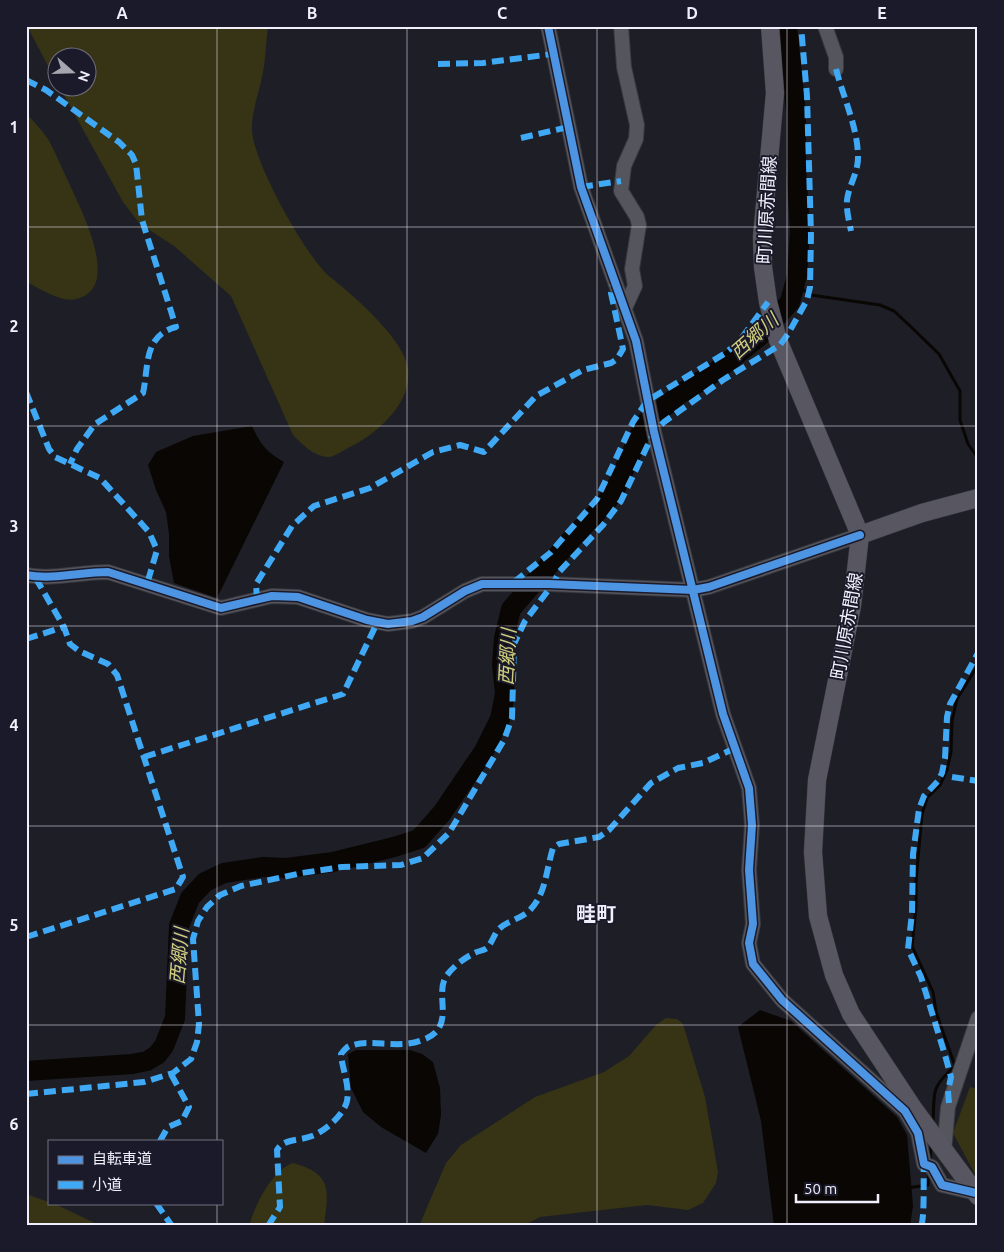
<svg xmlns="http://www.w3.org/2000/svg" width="1004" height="1252" font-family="Ubuntu,'Noto Sans JP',sans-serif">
<rect width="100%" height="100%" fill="#1e1e26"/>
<g fill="#363415">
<path d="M 27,26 L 268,26 C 266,41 266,57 263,72 C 260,90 251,112 252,131 C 254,163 306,257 330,277 C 353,295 399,335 407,364 C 416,401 377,434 348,448 C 342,451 334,457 328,457 C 313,456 303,445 293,435 L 231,296 L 174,246 L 140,224 L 123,202 L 60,88 L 88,88 L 88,58 L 58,58 L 57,83 Z"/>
<path d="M 26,113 C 33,121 42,130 48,139 C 56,153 61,167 68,181 C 79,206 124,289 76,299 C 62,303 39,288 26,282 Z"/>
<polygon points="666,1018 677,1019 683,1024 705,1097 718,1172 716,1183 703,1203 688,1210 647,1205 540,1217 523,1226 419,1226 446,1163 461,1145 535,1097 604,1072 629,1056 656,1025"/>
<polygon points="970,1087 978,1089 978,1180 953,1133"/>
<path d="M 293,1163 C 334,1174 328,1192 324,1226 L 249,1226 C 255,1205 272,1170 293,1163 Z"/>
<polygon points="26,1194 57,1205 101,1226 26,1226"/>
</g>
<g fill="#090603">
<path d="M 252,426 C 260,444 267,453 284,462 L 217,598 L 174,583 L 169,556 L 169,534 L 166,512 L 156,490 L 148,465 L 156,452 L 193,436 Z"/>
<polygon points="760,1010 791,1021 897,1117 907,1135 913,1206 910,1226 774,1226 761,1121 738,1027"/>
<polygon points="356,1050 410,1050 422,1054 433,1062 440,1088 441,1115 438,1134 426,1153 381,1127 363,1112 351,1088 348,1054"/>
</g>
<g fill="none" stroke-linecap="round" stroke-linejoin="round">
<g stroke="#090603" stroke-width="3">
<polyline points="795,284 811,295 880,305 894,311 908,324 939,354 960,391 960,420 968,444 978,458"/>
<path d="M 933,1124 C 935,1093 929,1089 955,1066 L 936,1012 L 933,992 L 912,946 L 916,907 L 916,881 L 922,814 L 927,798 L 940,785 L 947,770 L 951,752 L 952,721 L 957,699 L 978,665"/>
<polyline points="930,1162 931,1143"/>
<polyline points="907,1188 928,1185 929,1173"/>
</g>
<polyline stroke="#090603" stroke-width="20" points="26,1071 132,1064 147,1061 157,1055 164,1046 175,1018 179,926 190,898 205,882 224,873 263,867 287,868 333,862 394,847 419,839 442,813 484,751 500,719 505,694 502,664 504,638 511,609 576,534 605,504 616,488 645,423 680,394 715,372 760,336 790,302 797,275 800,230 796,166 796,112 787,26"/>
<defs>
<g id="minor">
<polyline points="548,26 581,187 636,341 654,432 723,714 749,788 752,825 749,870 753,924 749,943 753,964 782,1000 905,1111 918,1133 924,1164 932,1167 942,1185 976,1193"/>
<polyline points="621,26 624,67 637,125 636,139 624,166 621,191 637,217 639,225 632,269 635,286 624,310"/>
<polyline points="825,26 836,57 836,69"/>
<path d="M 26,575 C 54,580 81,572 108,572 L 221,608 L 272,596 L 298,597 L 367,620 L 388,624 L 412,621 L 423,617 L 465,591 L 482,584 L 549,584 L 693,590 L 709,587 L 860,535"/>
<polyline points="944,1152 948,1107 978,1018"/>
</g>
<g id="major">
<polyline points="770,26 775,93 762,237 763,267 768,302 778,340 860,535 852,606 817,780 813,852 818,916 834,975 851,1014 913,1108 978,1196"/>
<polyline points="860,535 922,513 978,498"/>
</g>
</defs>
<use href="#minor" stroke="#38383f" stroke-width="16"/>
<use href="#major" stroke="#38383f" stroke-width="19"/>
<use href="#minor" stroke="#55555d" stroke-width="14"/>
<use href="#major" stroke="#585761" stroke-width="18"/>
<g stroke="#3fa9f5" stroke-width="6" stroke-dasharray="12 6" stroke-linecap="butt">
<polyline points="438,64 483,63 552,54"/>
<path d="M 836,69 C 843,97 857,125 858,155 C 859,172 849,184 847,200 C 846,209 849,221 851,231"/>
<path d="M 26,80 L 46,90 L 119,142 L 132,155 L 136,164 L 142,220 L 176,327 C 143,336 149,366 143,393 L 95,424 L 77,449 L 70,464"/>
<polyline points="521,138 568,127"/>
<polyline points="581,187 621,181"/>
<polyline points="26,392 49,449 55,457 100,478 149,532 157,550 147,584"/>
<polyline points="514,582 550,553 597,499 633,422 647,401 724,354 738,343 768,302"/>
<polyline points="257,600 256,584 292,526 314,506 370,488 433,452 460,445 484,452 536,396 583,370 611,363 617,359 623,349 611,293 613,283"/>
<polyline points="26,639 64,627"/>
<polyline points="144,757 343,694 377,623"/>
<polyline points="952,777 978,781"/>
<polyline points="26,937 176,889 183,877 117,675 108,664 79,651 70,644 64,627 35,577"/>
<polyline points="26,1094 144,1082 173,1073 191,1059 197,1042 199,1024 193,939 198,921 207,907 220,895 241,886 302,873 342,867 401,865 423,858 449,833 504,740 512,718 514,644 525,621 553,584 559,572 603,525 621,501 654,432 664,422 723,380 780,345 788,334 807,300 810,287 811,235 807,96 801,26"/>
<polyline points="949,1103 948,1091 951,1077 945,1055 921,977 908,949 912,913 913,854 919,809 924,796 938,781 942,773 945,758 947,717 950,704 978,653"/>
<polyline points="160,1141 168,1127 182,1121 189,1107 171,1074"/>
<polyline points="156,1203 172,1226"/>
<path d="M 268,1226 L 280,1207 L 277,1150 C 284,1138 300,1141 312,1136 C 325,1131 344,1115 347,1101 C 350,1085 342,1069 341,1054 C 345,1049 347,1046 353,1045 C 374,1039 401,1050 425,1039 C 457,1026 433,994 447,975 C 453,967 464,958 473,954 C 477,951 483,951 487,948 C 492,943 494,934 499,929 C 507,921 520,919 529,911 C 546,895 546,870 553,848 L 559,844 L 599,837 L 609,830 L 651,783 L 678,768 L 703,763 L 735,748"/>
<path d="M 921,1226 C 925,1218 923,1177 924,1164"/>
</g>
<defs>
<g id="cycleway">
<polyline points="548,26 581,187 636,341 654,432 723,714 749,788 752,825 749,870 753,924 749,943 753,964 782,1000 905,1111 918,1133 924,1164 932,1167 942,1185 976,1193"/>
<path d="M 26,575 C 54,580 81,572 108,572 L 221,608 L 272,596 L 298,597 L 367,620 L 388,624 L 412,621 L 423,617 L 465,591 L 482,584 L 549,584 L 693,590 L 709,587 L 860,535"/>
</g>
</defs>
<use href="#cycleway" stroke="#1b1a2a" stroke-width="11"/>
<use href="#cycleway" stroke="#4d94e3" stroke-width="8"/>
</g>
<path fill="none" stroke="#f0effb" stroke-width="1" stroke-opacity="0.55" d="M 217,26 L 217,1141M 407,26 L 407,1226M 597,26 L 597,1226M 787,26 L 787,1226M 26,227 L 978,227M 26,426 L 978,426M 26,626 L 978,626M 26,826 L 978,826M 26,1025 L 978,1025M 217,1203 L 217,1226"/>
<g text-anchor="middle" stroke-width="4" stroke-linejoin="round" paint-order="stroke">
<g font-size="18" fill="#f0effb" stroke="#1b1a2a">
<text transform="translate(767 210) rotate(-87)" y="6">町川原赤間線</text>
<text transform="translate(847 626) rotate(-80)" y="6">町川原赤間線</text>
</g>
<g font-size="19" font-style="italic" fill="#cfce7e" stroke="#1b1a2a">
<text transform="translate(754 336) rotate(-42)" y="7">西郷川</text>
<text transform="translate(507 657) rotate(-87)" y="7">西郷川</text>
<text transform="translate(179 956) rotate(-85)" y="7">西郷川</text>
</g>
<g font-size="20" font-weight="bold" fill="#f0effb" stroke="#1b1a2a">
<text x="596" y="921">畦町</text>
</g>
</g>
<rect width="1004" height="1252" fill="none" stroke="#1b1a2a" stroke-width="55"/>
<rect x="48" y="1140" width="175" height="65" fill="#1b1a2a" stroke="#706f7e"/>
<rect x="58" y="1156" width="25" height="8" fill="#4d94e3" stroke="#706f7e"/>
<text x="92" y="1164" font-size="15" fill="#f0effb">自転車道</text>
<rect x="58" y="1181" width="25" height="8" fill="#3fa9f5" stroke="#706f7e"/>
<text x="92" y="1190" font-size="15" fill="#f0effb">小道</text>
<g transform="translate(72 72) rotate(110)"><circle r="24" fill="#1b1a2a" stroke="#706f7e"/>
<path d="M0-4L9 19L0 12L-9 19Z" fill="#a6a6b0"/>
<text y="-8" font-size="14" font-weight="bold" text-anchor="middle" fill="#f0effb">N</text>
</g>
<path d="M796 1194v8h82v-8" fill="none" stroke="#f0effb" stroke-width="2.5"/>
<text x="804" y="1194" font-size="15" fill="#f0effb" stroke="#1b1a2a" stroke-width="4" paint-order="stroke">50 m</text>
<rect x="28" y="28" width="948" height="1196" fill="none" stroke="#f0effb" stroke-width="2"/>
<g font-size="16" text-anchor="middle" font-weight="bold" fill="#f0effb">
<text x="122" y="19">A</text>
<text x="312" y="19">B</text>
<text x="502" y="19">C</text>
<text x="692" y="19">D</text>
<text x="882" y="19">E</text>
<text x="14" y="133">1</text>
<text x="14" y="332">2</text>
<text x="14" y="532">3</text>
<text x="14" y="731">4</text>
<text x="14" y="931">5</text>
<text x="14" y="1130">6</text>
</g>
</svg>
